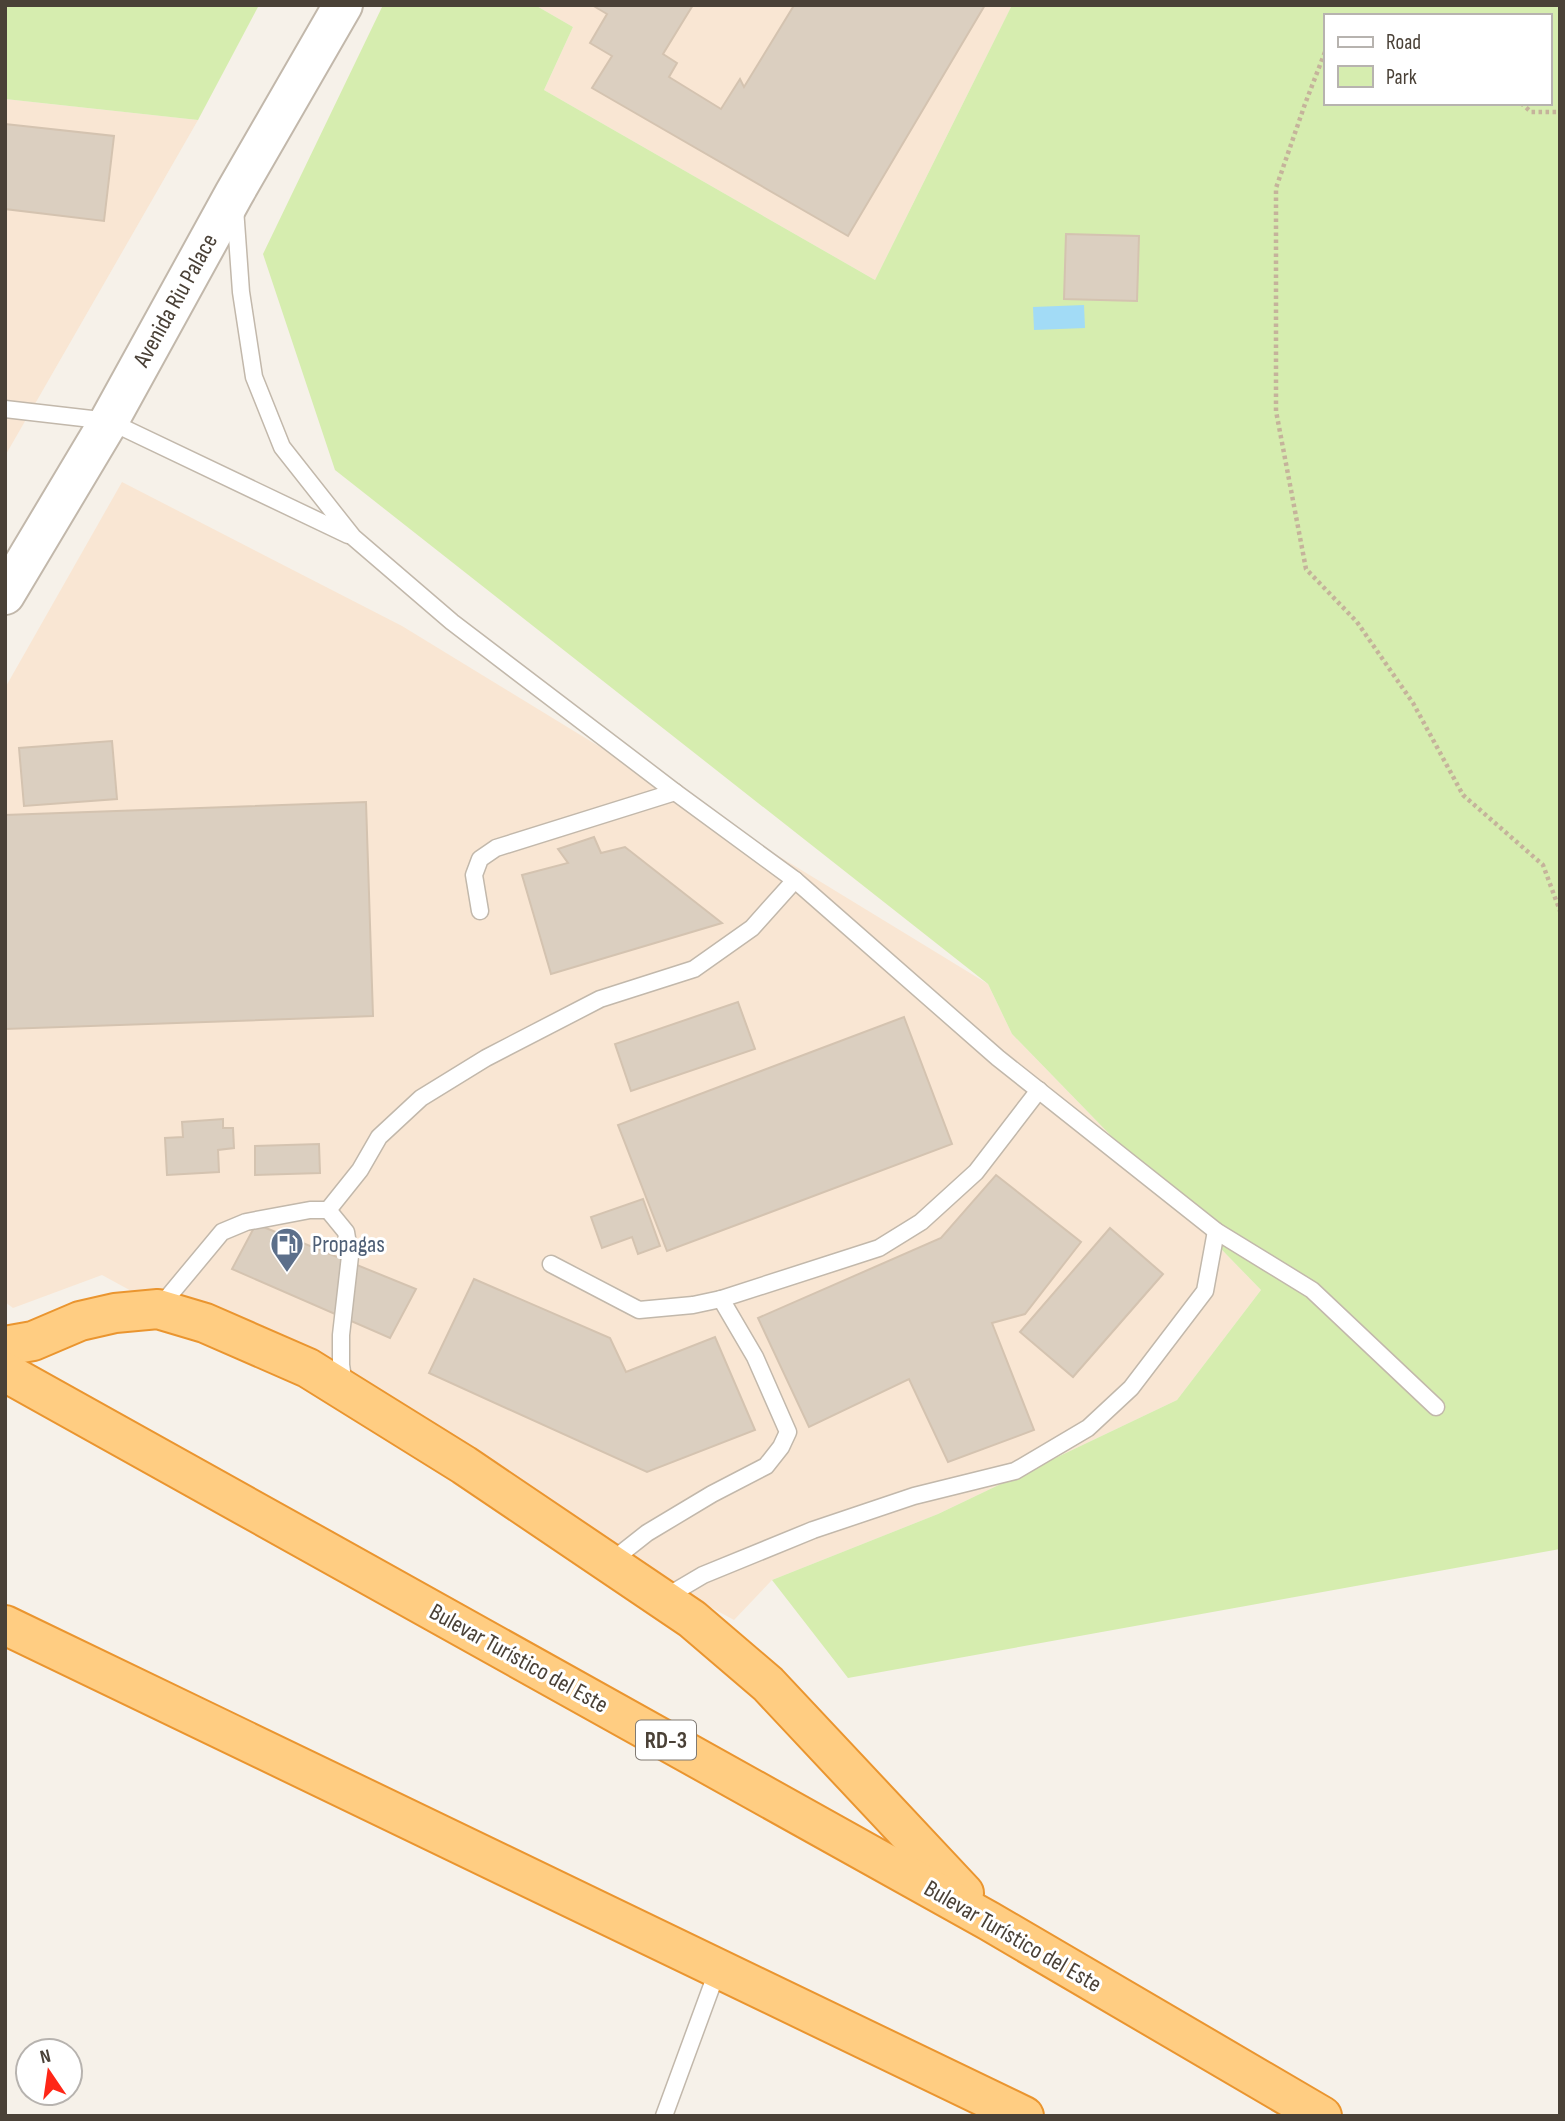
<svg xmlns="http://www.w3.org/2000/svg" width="1565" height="2121" font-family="'Sofia Sans Condensed',sans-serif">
<rect width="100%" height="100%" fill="#f6f1e9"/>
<g fill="#f9e6d3">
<polygon points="535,5 1012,5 875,280 544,90 573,27"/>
<polygon points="5,99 198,120 5,456"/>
<polygon points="122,482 402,626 988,984 1012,1034 1261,1290 1177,1400 938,1514 772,1580 734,1620 102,1275 13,1308 5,1302 5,688"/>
</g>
<g fill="#d6edaf" fill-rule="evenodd">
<polygon points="5,5 259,5 198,120 5,99"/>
<path d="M 383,5 L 535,5 L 573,27 L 544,90 L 875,280 L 1012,5 L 1560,5 L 1560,1549 L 848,1678 L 772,1580 L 938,1514 L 1177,1400 L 1261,1290 L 1012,1034 L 988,984 L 335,470 L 263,254 ZM 1325,16 L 1549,16 L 1549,103 L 1325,103 Z"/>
</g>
<polygon fill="#a2dbf6" points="1084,305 1085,328 1034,330 1033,307"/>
<g fill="#dbcfc0" stroke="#d4c3b0" stroke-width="2">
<polygon points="592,5 693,5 663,54 677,63 669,77 721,109 740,79 744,87 793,7 790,5 985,5 848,236 592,88 612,56 590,43 607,14"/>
<polygon points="5,124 114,136 104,221 5,209"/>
<polygon points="1066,234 1139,236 1137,301 1064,299"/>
<polygon points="112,741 117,799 24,806 19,748"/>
<polygon points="366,802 373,1016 5,1029 5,815"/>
<polygon points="594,837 601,853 625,847 722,923 551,974 522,875 568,863 558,849"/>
<polygon points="738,1002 755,1049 631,1091 615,1044"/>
<polygon points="904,1017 952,1144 667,1251 618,1125"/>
<polygon points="223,1119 223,1128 233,1128 234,1148 218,1150 219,1172 167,1175 165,1138 183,1137 182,1122"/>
<polygon points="319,1144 320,1173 255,1175 255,1146"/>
<polygon points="996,1175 1081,1242 1025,1314 992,1323 1034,1430 948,1462 909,1379 809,1427 758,1318 941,1238"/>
<polygon points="643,1199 660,1246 638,1254 632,1237 602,1248 591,1217"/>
<polygon points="256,1224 416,1289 390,1338 232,1269"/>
<polygon points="1110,1228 1163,1274 1073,1377 1020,1332"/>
<polygon points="474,1279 610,1338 626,1372 715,1337 755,1430 647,1472 429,1373"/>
</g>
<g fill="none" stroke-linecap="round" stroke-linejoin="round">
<defs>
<g id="service">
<polyline points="235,208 241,292 254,377 282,447 353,537 452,622 675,792 795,880 998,1058 1216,1231 1312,1290 1436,1407"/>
<polyline points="5,409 109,421 348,535"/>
<polyline points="480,911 474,875 480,859 496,848 675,792"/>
<polyline points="328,1210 346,1232 350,1256 341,1335 341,1365 344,1385"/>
<polyline points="551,1264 639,1310 693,1305 721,1299 879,1248 921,1222 976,1172 1039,1090"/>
<polyline points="158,1309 222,1232 246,1222 310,1210 328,1210 360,1170 379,1137 421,1098 486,1058 600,999 694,969 752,928 795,880"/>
<polyline points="609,1563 647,1533 712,1494 766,1466 781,1447 788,1432 755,1357 721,1299"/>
<polyline points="664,1598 703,1575 813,1530 914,1496 1015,1471 1088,1428 1131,1388 1205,1291 1216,1231"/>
<polyline points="664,2116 718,1969"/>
</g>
<polyline id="tertiary" points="5,595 109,421 234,194 343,5"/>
<g id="trunk">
<polyline points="5,1346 33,1341 80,1321 115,1313 158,1309 205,1323 308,1368 464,1465 692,1619 768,1684 964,1893"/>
<polyline points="5,1372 989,1921 1322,2116"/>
<polyline points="5,1625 1024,2116"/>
</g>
</defs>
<use href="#service" stroke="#c2b8ab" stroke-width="19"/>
<use href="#tertiary" stroke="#c2b8ab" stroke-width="42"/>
<use href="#trunk" stroke="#ea952f" stroke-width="42"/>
<g stroke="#c5b39b" stroke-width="4.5" stroke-dasharray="3.5 3.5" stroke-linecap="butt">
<polyline points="1384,16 1390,16"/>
<polyline points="1325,52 1305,104 1276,188 1276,411 1306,569 1357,622 1413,703 1463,795 1543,865 1560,911"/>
<polyline points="1521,103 1531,112 1560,112"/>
</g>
<use href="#service" stroke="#fff" stroke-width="16"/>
<use href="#tertiary" stroke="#fff" stroke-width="38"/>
<use href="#trunk" stroke="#ffcd82" stroke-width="38"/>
</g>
<defs>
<symbol id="fuel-pin" viewBox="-11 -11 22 30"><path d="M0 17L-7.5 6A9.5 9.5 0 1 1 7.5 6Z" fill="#5c6f8a" stroke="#fff"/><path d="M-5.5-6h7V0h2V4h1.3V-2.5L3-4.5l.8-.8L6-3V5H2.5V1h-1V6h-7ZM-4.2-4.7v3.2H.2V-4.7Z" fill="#fff"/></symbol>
</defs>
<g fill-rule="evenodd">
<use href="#fuel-pin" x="268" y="1225" width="38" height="52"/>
</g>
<g text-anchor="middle" stroke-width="6" stroke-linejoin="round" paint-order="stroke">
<rect fill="#fff" stroke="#807a73" stroke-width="2" x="636" y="1720.5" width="60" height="39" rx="5"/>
<g font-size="23" font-weight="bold" fill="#4a4137">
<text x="666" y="1748">RD-3</text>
</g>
<g font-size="24" fill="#4a4137" stroke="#fff">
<text transform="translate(175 300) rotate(-61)" y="8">Avenida Riu Palace</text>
<text transform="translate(519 1658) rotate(29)" y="8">Bulevar Turístico del Este</text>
<text transform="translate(1013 1936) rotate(30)" y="8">Bulevar Turístico del Este</text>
</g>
<g font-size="24" fill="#4e5e75" stroke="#fff" text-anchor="start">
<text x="312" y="1252">Propagas</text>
</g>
</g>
<rect width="1565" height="2121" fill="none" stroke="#4a4137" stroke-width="14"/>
<rect x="1324" y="14" width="228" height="91" fill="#ffffff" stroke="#b7b3af" stroke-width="2"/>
<rect x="1338" y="37" width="35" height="10" fill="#ffffff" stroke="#b7b3af" stroke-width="2"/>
<text x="1386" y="49" font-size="21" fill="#4a4137">Road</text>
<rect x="1338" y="66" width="35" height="21" fill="#d6edaf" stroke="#b7b3af" stroke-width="2"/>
<text x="1386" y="84" font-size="21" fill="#4a4137">Park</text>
<g transform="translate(49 2072) rotate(347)"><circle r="33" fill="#ffffff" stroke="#b7b3af" stroke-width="2"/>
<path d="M0-5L12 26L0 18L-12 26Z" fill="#ff2617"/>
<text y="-10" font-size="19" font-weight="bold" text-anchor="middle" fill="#4a4137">N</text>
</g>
</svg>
